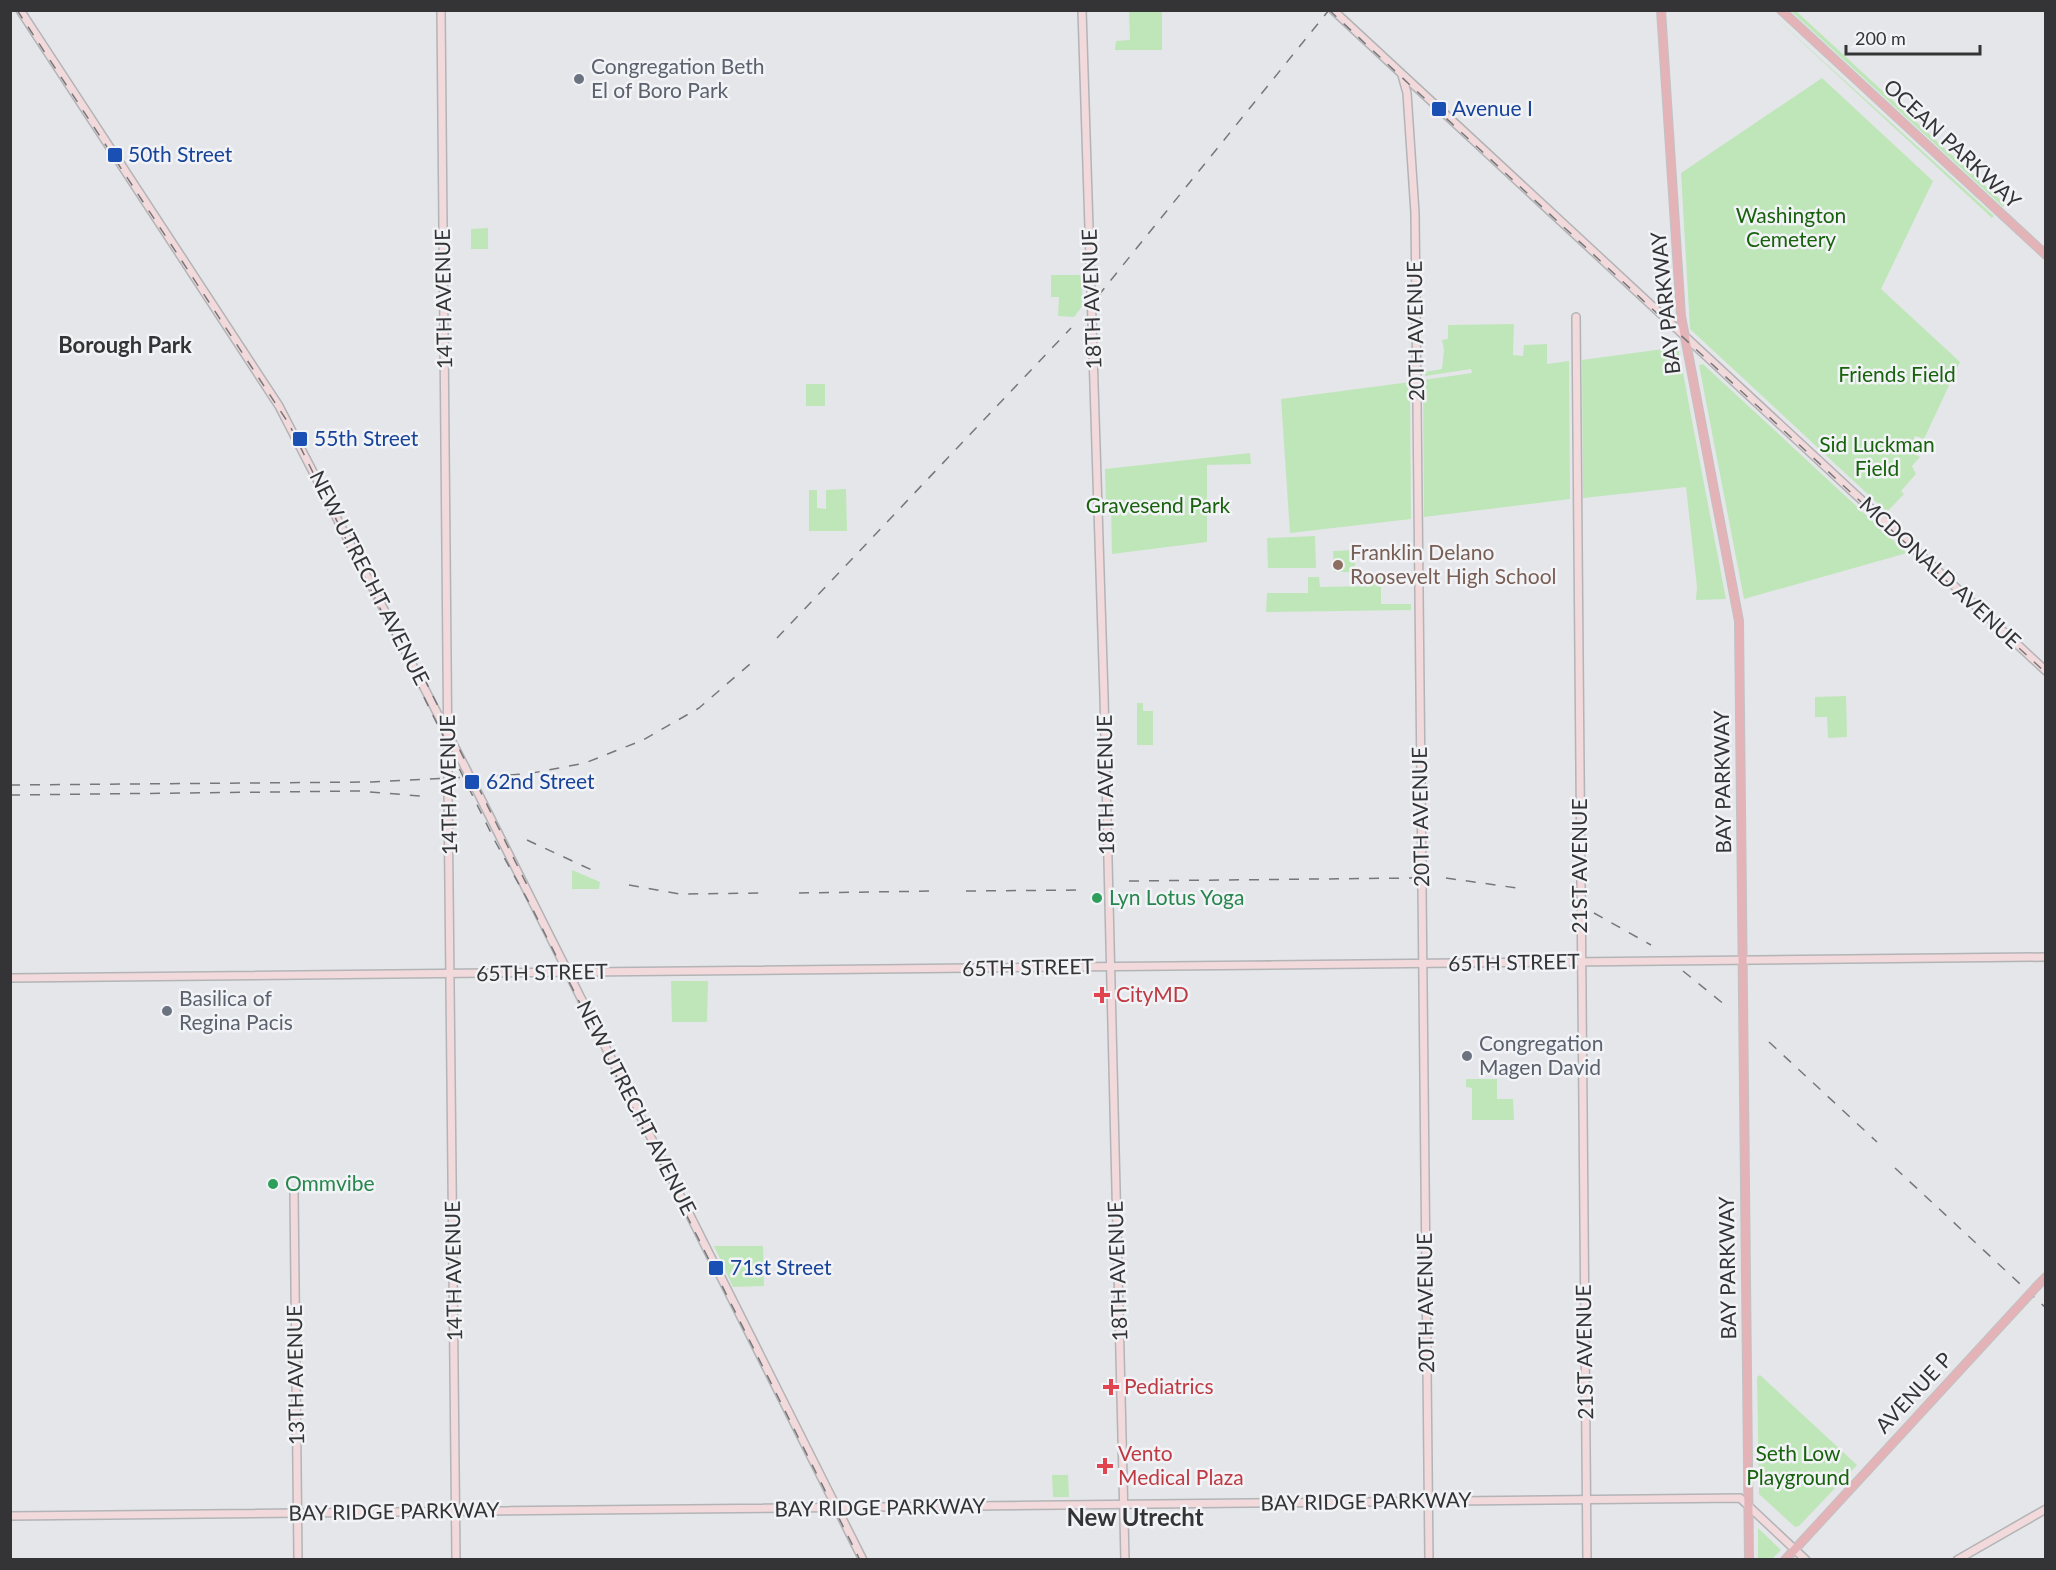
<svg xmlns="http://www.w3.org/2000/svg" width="2056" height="1570" font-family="Lato,sans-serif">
<rect width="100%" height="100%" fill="#e5e6e9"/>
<g fill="#bfe6b9">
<polygon points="1129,11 1162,11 1162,50 1115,50 1116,41 1130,40"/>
<polygon points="1768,11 1994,216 1992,218"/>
<polygon points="1791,11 1796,11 2005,204 2003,207"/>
<polygon points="1822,78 1933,181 1881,289 1960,362 1924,439 1915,436 1909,451 1920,457 1912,466 1916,474 1901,491 1904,494 1887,512 1690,329 1681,173"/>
<polygon points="488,228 488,249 471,249 471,229"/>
<polygon points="1081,275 1083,305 1074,317 1058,316 1059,297 1051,297 1051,275"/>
<polygon points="1514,324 1513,355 1523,356 1524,345 1547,344 1547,364 1569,361 1570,499 1424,517 1423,380 1472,373 1471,369 1425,376 1425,372 1442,369 1444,350 1442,340 1448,339 1448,325"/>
<polygon points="1678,347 1726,599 1696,600 1697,587 1686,487 1583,498 1582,360"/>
<polygon points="1703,364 1907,553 1744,599 1699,365"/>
<polygon points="1410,382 1411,519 1290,533 1281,399"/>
<rect x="806" y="384" width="19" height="22"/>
<polygon points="1250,453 1251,464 1207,465 1207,542 1112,554 1111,505 1106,505 1105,469"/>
<polygon points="846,489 847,531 809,531 809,490 817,490 817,508 826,509 826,490"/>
<polygon points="1315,536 1316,568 1268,568 1267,538"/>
<polygon points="1355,550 1355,572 1334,572 1333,551"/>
<polygon points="1381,574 1381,604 1411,604 1411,610 1266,612 1267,593 1308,593 1308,577 1319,577 1320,587 1369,586 1370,575"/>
<polygon points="1846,696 1847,737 1828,738 1827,717 1815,717 1815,697"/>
<polygon points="1137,703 1143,703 1143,711 1153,711 1153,745 1137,745"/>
<polygon points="572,870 600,882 599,889 572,889"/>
<polygon points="671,981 708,981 707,1022 672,1022"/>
<polygon points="1466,1079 1497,1079 1497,1099 1513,1099 1514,1120 1472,1120 1472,1088 1466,1087"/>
<polygon points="714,1246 763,1246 764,1286 733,1287"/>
<polygon points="1760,1375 1857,1465 1799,1526 1795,1527 1759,1494 1757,1377"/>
<polygon points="1052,1475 1068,1475 1069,1497 1053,1497"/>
<polygon points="1758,1528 1781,1550 1772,1559 1758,1559"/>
</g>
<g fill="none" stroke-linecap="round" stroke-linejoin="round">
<defs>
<g id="secondary">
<polyline points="20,10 279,406 465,767"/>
<polyline points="441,10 448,766"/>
<polyline points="1082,10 1104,696 1125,1560"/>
<polyline points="1333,10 2046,671"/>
<polyline points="1402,75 1407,93 1415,213 1422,877"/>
<polyline points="1576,317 1587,1560"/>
<polyline points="475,787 863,1560"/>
<polyline points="448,790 456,1560"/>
<polyline points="1422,888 1429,1560"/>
<polyline points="10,978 2046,957"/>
<polyline points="294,1191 298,1560"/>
<polyline points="10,1516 1740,1498 1806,1560"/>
<polyline points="1957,1560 2046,1509"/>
</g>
<g id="primary">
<polyline points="1661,10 1681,316 1739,621 1749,1560"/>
<polyline points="1781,10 2046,255"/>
<polyline points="2037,1286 2046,1277"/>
<polyline points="1785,1560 2029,1295"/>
</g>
</defs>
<use href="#secondary" stroke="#b2b4b6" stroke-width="10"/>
<use href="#primary" stroke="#c2c2c3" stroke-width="10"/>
<use href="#secondary" stroke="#f2d9db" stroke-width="7"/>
<use href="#primary" stroke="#e4b3b8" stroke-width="8"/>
<g stroke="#777779" stroke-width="1.5" stroke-dasharray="10 10" stroke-linecap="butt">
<polyline points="17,10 289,424 495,841 531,906 860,1560"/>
<polyline points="1329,10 2046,673"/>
<polyline points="1098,296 1329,10"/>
<polyline points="777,638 1071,328"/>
<polyline points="424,678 527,885"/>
<polyline points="10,785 372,782 527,774 585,763 643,740 699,708 757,658"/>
<polyline points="10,795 359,791 420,796"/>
<polyline points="527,840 594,871"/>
<polyline points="1446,878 1524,889"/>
<polyline points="1129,881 1414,878"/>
<polyline points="629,885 680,894 760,893"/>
<polyline points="966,891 1084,890"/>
<polyline points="799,893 937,891"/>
<polyline points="1594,913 1651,945"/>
<polyline points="1683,971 1725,1005"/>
<polyline points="1769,1042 1877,1142"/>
<polyline points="1895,1168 2046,1308"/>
</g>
<defs>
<g id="secondary-bridge">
<polyline points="465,767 475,787"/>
<polyline points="448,790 448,766"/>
<polyline points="1422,877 1422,888"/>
</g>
<polyline id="primary-bridge" points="2029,1295 2037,1286"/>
</defs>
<use href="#secondary-bridge" stroke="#b2b4b6" stroke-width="10" stroke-linecap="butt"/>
<use href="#primary-bridge" stroke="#c2c2c3" stroke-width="10" stroke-linecap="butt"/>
<use href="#secondary-bridge" stroke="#f2d9db" stroke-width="7"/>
<use href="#primary-bridge" stroke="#e4b3b8" stroke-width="8"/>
</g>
<g fill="#6b7280" stroke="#f2f3f6" stroke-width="2">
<circle cx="579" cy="79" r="6"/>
<circle cx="167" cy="1011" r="6"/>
<circle cx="1467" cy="1056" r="6"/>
</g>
<g fill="#1a4fb4" stroke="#f2f3f6" stroke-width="2">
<rect x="1431" y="101" width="16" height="16" rx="3"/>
<rect x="107" y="147" width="16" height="16" rx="3"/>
<rect x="292" y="431" width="16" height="16" rx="3"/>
<rect x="464" y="774" width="16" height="16" rx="3"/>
<rect x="708" y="1260" width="16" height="16" rx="3"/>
</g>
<circle fill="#8d6e63" stroke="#f2f3f6" stroke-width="2" cx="1338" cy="565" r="6"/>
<g fill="#2e9e5b" stroke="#f2f3f6" stroke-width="2">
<circle cx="1097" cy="898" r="6"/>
<circle cx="273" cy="1184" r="6"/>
</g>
<g fill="#e0444e" stroke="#f2f3f6" stroke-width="2">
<path d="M1099 986h6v6h6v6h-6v6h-6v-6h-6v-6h6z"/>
<path d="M1108 1378h6v6h6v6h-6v6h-6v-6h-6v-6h6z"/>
<path d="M1102 1457h6v6h6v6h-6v6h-6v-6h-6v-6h6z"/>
</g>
<g text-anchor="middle" stroke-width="5" stroke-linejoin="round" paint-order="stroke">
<g font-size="21" fill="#5b616d" stroke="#f2f3f6" text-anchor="start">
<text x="591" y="74">Congregation Beth<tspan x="591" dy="24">El of Boro Park</tspan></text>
<text x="179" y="1006">Basilica of<tspan x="179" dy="24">Regina Pacis</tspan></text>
<text x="1479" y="1051">Congregation<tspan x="1479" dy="24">Magen David</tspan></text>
</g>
<g font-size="21" fill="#164399" stroke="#f2f3f6" text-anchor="start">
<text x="1452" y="116">Avenue I</text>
<text x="128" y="162">50th Street</text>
<text x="314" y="446">55th Street</text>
<text x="486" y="789">62nd Street</text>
<text x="730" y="1275">71st Street</text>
</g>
<g font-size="21" fill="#343436" stroke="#f2f3f6">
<text transform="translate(1952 144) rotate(43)" y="7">OCEAN PARKWAY</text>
<text transform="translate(444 299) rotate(-91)" y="7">14TH AVENUE</text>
<text transform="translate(1092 299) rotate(-92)" y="7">18TH AVENUE</text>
<text transform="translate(1666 303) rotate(-96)" y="7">BAY PARKWAY</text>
<text transform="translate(1416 331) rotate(-91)" y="7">20TH AVENUE</text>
<text transform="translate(1940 573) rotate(43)" y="7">MCDONALD AVENUE</text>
<text transform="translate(369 578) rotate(63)" y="7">NEW UTRECHT AVENUE</text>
<text transform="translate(1723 782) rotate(-91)" y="7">BAY PARKWAY</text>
<text transform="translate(449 785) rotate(-91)" y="7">14TH AVENUE</text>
<text transform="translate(1106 785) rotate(-91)" y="7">18TH AVENUE</text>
<text transform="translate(1421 817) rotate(-91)" y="7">20TH AVENUE</text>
<text transform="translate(1580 866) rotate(-90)" y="7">21ST AVENUE</text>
<text transform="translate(1514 963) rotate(-1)" y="7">65TH STREET</text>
<text transform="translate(1028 968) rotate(-1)" y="7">65TH STREET</text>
<text transform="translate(542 973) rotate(-1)" y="7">65TH STREET</text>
<text transform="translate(636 1108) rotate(63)" y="7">NEW UTRECHT AVENUE</text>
<text transform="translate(1728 1268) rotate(-91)" y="7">BAY PARKWAY</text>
<text transform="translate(454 1271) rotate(-91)" y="7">14TH AVENUE</text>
<text transform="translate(1118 1271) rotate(-92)" y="7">18TH AVENUE</text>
<text transform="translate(1426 1303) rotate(-91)" y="7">20TH AVENUE</text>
<text transform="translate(1585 1352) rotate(-91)" y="7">21ST AVENUE</text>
<text transform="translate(296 1375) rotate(-91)" y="7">13TH AVENUE</text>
<text transform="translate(1914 1393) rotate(-47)" y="7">AVENUE P</text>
<text transform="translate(1366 1502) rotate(-1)" y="7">BAY RIDGE PARKWAY</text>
<text transform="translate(880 1508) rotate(-1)" y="7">BAY RIDGE PARKWAY</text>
<text transform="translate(394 1512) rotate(-1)" y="7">BAY RIDGE PARKWAY</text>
</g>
<g font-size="21" fill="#18620d" stroke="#f2f3f6">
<text x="1791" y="223">Washington<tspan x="1791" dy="24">Cemetery</tspan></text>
<text x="1897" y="382">Friends Field</text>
<text x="1877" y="452">Sid Luckman<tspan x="1877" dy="24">Field</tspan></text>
<text x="1158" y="513">Gravesend Park</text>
<text x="1798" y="1461">Seth Low<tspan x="1798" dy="24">Playground</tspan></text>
</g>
<g font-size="21" fill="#785e54" stroke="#f2f3f6" text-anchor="start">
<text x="1350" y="560">Franklin Delano<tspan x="1350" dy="24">Roosevelt High School</tspan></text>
</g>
<g font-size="21" fill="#27864d" stroke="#f2f3f6" text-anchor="start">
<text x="1109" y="905">Lyn Lotus Yoga</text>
<text x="285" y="1191">Ommvibe</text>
</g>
<g font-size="21" fill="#be3a42" stroke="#f2f3f6" text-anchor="start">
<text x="1116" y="1002">CityMD</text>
<text x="1124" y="1394">Pediatrics</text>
<text x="1118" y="1461">Vento<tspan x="1118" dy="24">Medical Plaza</tspan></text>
</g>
<g font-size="22" font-weight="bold" fill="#343436" stroke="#f2f3f6">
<text x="125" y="353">Borough Park</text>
</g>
<g font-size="24" font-weight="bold" fill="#343436" stroke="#f2f3f6">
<text x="1135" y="1526">New Utrecht</text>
</g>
</g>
<rect width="2056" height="1570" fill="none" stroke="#343436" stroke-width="24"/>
<path d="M1846 45v9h134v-9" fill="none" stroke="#343436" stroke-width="3"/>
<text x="1855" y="45" font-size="18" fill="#343436" stroke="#f2f3f6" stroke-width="4.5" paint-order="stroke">200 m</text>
</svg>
